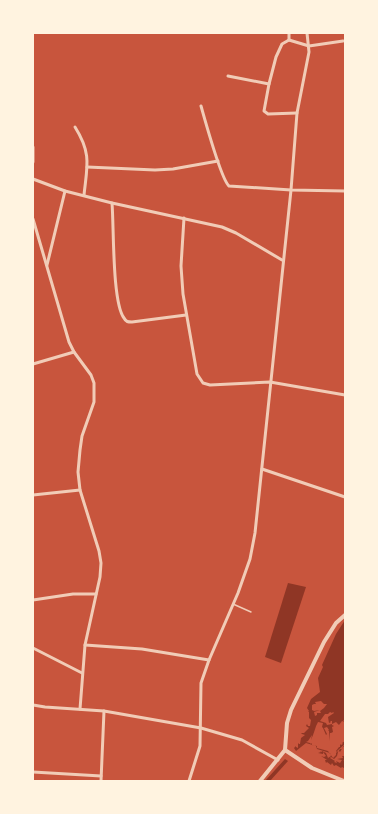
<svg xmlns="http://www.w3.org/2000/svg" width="378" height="814" font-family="'Source Sans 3',sans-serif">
<rect width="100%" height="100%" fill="#c8553d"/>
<g fill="#8f3625" fill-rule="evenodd">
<polygon points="288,583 306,587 281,663 265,657"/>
<path d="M 345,620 L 345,720 L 343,720 L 345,722 L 342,721 L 339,725 L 336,722 L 332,724 L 332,725 L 334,726 L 332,727 L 333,732 L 331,733 L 331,738 L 331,733 L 330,733 L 330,741 L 329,731 L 328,731 L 329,730 L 327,727 L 324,728 L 327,734 L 326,735 L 323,728 L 322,727 L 323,723 L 318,722 C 315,727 314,734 311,740 L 312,735 L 308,741 L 306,742 L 310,743 L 311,744 L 312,743 L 312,745 L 317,746 L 317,748 L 328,751 L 333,758 L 336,755 L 336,753 L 337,752 L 336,751 L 339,747 L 340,747 L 340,744 L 341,745 L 343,744 L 342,743 L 345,741 L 345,744 L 337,751 L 338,752 L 340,749 L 342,749 L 342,748 L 345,745 L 345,747 L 343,747 L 340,752 L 339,751 L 338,752 L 337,756 L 334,759 L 331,757 L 330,758 L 335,761 L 334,762 L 337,763 L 336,761 L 340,763 L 342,760 L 337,759 L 343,758 L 342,756 L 344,756 L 344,754 L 345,760 L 343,760 L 345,761 L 344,768 L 342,767 L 341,768 L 336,765 L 334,766 L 332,763 L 331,765 L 327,762 L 326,763 L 325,760 L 327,760 L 321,756 L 319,757 L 321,756 L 327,758 L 324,757 L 326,756 L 323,752 L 323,754 L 318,753 L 321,752 L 320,751 L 322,752 L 322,751 L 326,753 L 328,758 L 331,756 L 330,753 L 317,749 L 316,746 L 306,743 L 296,751 L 294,748 L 296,746 L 296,747 L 298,748 L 298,743 L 299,744 L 300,744 L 301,738 L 305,735 L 302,734 L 301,736 L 302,734 L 301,733 L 304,733 L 309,728 L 306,726 L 307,724 L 308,726 L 310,726 L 311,720 L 309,718 L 309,712 L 308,712 L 309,711 L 307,708 L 311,699 L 320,692 L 318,678 L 323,667 L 322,665 L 336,634 ZM 321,701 L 324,704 L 327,704 L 324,708 L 320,711 L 321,713 L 317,713 L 317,715 L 315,716 L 314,712 L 320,710 L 314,711 L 312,710 L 312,705 L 314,704 L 316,704 L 315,702 ZM 330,712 L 332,713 L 333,712 L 334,713 L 328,717 L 329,723 L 331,722 L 330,721 L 332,721 L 332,724 L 327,725 L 326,723 L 320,721 L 325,714 L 328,714 Z"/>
<polygon points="285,759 288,761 270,781 265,781"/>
</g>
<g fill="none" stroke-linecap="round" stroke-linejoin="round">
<polyline stroke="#f1ccb7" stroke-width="1.5" points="233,604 251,612"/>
<g stroke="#f1ccb7" stroke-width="3">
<polyline points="289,40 289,33"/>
<polyline points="228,76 269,84"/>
<path d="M 201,106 C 205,120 221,179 229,186 L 291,190 L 345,191"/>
<polyline points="297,113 268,114 264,111 269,84 276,57 282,44 289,40 309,46 343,41"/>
<path d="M 75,127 C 92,154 87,166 84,195"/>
<polyline points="33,147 33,162"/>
<polyline points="87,167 155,170 173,169 218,161"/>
<polyline points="33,179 65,191 112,203 222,227 236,233 282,260"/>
<path d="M 112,203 C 114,227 112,302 124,318 C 126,322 128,322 132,322 L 186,315"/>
<polyline points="184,218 181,266 183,294 197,374 203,383 210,385 270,382 345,395"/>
<polyline points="33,219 69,342 74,352 91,375 94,383 94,402 82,436 80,450 78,472 80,490 99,551 101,563 100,577 85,645 80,709"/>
<polyline points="47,265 65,191"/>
<polyline points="33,364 74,352"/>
<polyline points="262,469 345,497"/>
<polyline points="33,495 80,490"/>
<polyline points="33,600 73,594 96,594"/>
<polyline points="85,645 142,649 209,660"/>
<polyline points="33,648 82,673"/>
<polyline points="33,705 45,707 104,711 201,728 242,740 278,760"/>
<polyline points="33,772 101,776"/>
<polyline points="101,781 104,711"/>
<polyline points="189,781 200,746 201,683 209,660 238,593 250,559 255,533 291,190 297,113 309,52 307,33"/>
</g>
<g stroke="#f1ccb7" stroke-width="4">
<polyline points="285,750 287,723 291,710 324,642 336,623 345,615"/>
<polyline points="285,750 312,768 344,781"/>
<polyline points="260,781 285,750"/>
</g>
</g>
<rect width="378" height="814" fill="none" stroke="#fff3e0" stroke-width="68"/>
</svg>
